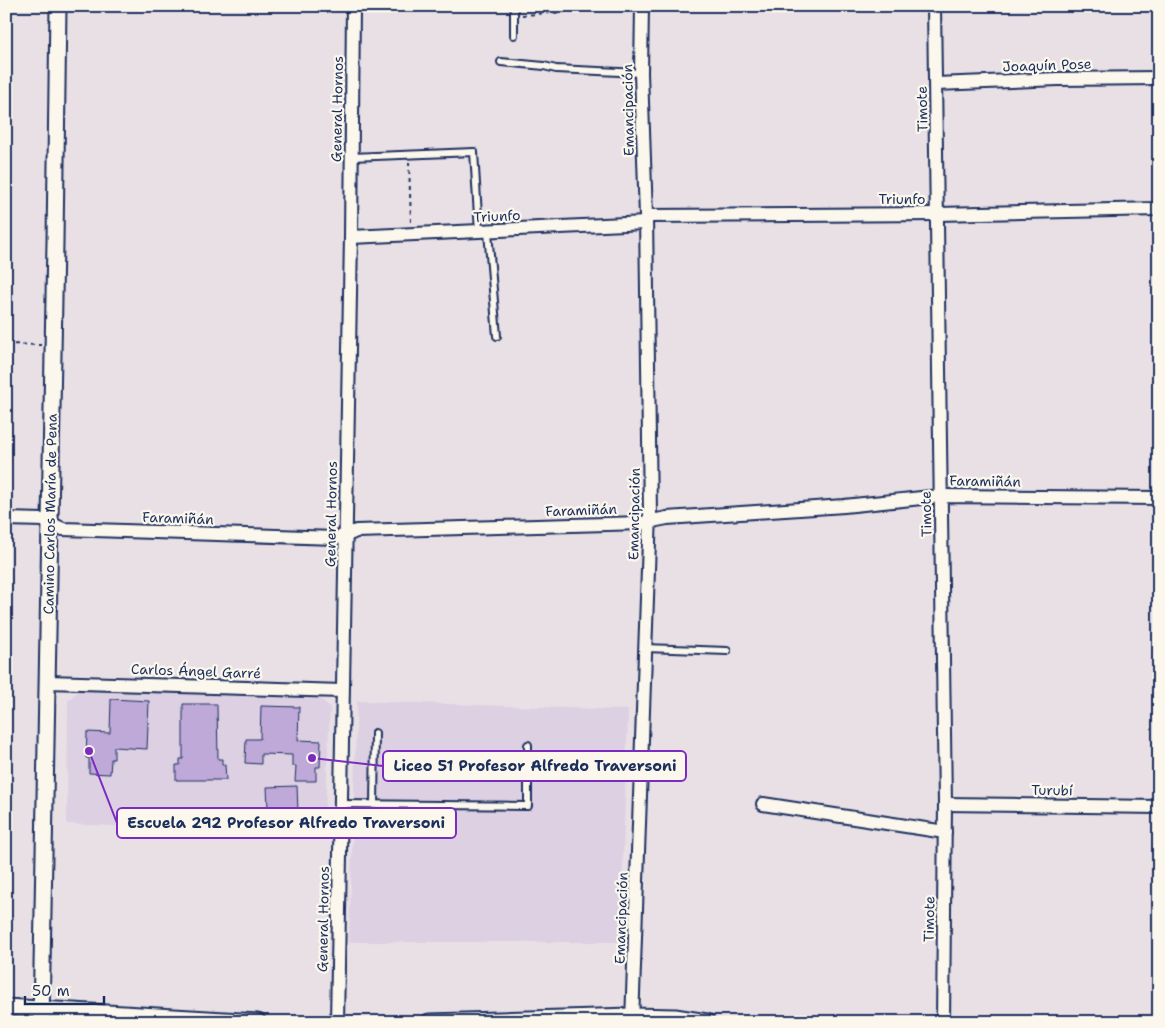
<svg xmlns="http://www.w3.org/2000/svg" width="1165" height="1028" font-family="'Shantell Sans',sans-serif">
<rect width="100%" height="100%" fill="#e9e0e6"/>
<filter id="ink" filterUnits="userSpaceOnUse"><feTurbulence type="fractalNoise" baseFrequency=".02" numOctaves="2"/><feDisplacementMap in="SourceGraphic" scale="10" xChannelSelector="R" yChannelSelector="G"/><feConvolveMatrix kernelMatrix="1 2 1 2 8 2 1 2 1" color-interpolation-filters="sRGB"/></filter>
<g filter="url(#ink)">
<g fill="#dcd0e2">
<polygon points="80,689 318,697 330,707 324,836 184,832 184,829 67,824 68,701"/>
<polygon points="357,701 628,710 620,942 349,942"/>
</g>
<g fill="#bea9d8" stroke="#1b2f5e">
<polygon points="111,699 149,701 147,749 114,747 114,759 111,759 110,774 89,773 89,758 86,758 87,732 110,733"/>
<polygon points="183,704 217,704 218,759 222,759 222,765 225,765 226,780 176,780 176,765 180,765 180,759 183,759"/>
<polygon points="261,706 299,707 298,740 321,741 320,767 316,767 316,781 295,781 296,766 292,766 292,755 261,754 261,764 245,763 246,739 260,739"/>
<polygon points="297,786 298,812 313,812 314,828 269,829 267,787"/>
</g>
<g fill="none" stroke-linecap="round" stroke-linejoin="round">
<defs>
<g id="service">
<polyline points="514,6 514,35"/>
<polyline points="501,62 544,66 556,69 641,73"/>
<polyline points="351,157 474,152 479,232"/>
<polyline points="488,232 497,336"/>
<polyline points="645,648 727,651"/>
<polyline points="341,804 528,806 528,745"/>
<polyline points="374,805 375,733"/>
</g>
<g id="minor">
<polyline points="934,6 945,804 943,1022"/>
<polyline points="936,84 1058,79 1159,78"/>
<polyline points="646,216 938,214 1159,209"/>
<polyline points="351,237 646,223"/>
<polyline points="6,519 43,520 63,529 335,538 345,536 356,531 642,523 667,518 844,506 941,496 1159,498"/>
<polyline points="48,682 342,691"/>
<polyline points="763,804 945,832"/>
<polyline points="945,804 1159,807"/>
<polyline points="337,1022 351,237 353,6"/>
<polyline points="632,1022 650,513 646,216 641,73 642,6"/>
</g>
<g id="tertiary">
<polyline points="6,1007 258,1022"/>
<polyline points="41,1022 55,242 58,6"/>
<polyline points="429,1022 632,1016 675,1017 707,1022"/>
</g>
</defs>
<use href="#service" stroke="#1b2f5e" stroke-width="10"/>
<use href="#minor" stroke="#1b2f5e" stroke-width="16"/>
<use href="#tertiary" stroke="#1b2f5e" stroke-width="19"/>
<g stroke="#1b2f5e" stroke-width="2" stroke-dasharray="4 4" stroke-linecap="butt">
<polyline points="522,15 632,7"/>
<polyline points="409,162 411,223"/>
<polyline points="6,344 41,345"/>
</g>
<use href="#service" stroke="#fbf7ec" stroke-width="6"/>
<use href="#minor" stroke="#fbf7ec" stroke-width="12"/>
<use href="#tertiary" stroke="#fbf7ec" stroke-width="15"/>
</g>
</g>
<g text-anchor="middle" stroke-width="4.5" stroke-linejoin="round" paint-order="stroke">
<g font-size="14" fill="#1b2f5e" stroke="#fbf7ec">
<text transform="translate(1047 65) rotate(-2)" y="5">Joaquín Pose</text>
<text transform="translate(337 109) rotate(-89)" y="5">General Hornos</text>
<text transform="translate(922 109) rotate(-91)" y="5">Timote</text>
<text transform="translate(628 110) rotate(-91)" y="5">Emancipación</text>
<text x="902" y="204">Triunfo</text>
<text transform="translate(497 216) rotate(-3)" y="5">Triunfo</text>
<text transform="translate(985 481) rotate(1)" y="5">Faramiñán</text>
<text transform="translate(581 510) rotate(-2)" y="5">Faramiñán</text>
<text transform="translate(50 514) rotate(-89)" y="5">Camino Carlos María de Pena</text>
<text transform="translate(331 514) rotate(-89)" y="5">General Hornos</text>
<text transform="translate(634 514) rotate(-89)" y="5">Emancipación</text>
<text transform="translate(926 514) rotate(-91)" y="5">Timote</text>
<text transform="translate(178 518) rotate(2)" y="5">Faramiñán</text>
<text transform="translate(196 671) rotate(2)" y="5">Carlos Ángel Garré</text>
<text transform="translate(1052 790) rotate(1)" y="5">Turubí</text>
<text transform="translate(621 918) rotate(-88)" y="5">Emancipación</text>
<text transform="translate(323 919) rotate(-89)" y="5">General Hornos</text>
<text transform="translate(929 919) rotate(-89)" y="5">Timote</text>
</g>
</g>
<path fill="none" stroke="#7b2cbf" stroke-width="2" d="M312 758L383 766M89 751L117 823"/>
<g fill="#7b2cbf" stroke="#fbf7ec" stroke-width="2">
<circle cx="312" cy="758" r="5"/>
<circle cx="89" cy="751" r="5"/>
</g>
<g fill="#fbf7ec" stroke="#7b2cbf" stroke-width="2">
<rect x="383" y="751" width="303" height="30" rx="5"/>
<rect x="117" y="808" width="339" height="30" rx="5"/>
</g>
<g font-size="15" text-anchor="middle" font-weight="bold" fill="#1b2f5e">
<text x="535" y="771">Liceo 51 Profesor Alfredo Traversoni</text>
<text x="286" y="828">Escuela 292 Profesor Alfredo Traversoni</text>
</g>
<rect width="1165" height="1028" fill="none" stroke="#fbf7ec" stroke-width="25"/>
<rect x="12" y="12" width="1140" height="1003" fill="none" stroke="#1b2f5e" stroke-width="2" filter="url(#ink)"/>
<path d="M25 996v8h79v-8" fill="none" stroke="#1b2f5e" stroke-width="2.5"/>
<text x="32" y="996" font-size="15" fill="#1b2f5e" stroke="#fbf7ec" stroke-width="4" paint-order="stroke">50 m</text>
</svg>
